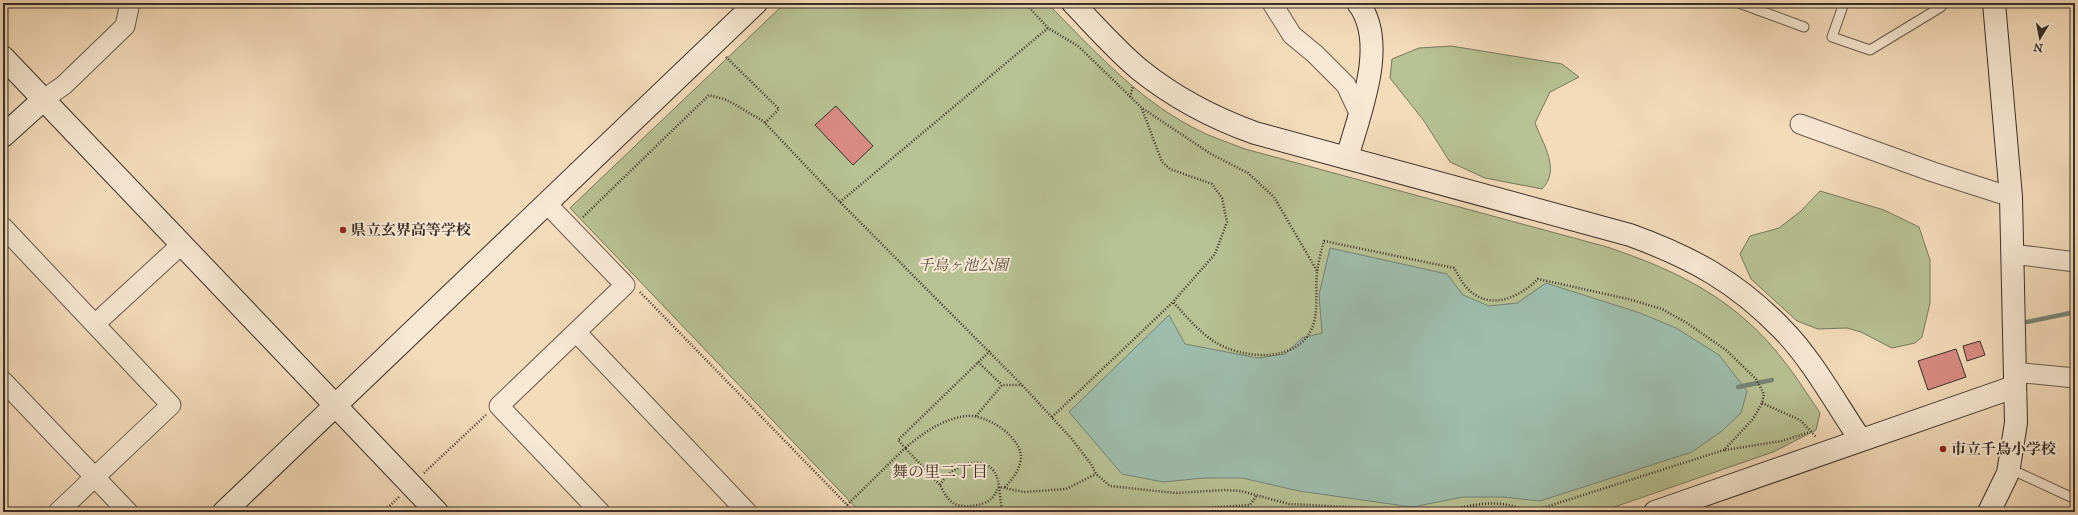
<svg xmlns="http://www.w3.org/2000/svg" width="2078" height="515" font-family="'IM FELL Great Primer','Noto Serif JP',serif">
<rect width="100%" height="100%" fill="#f4dcbb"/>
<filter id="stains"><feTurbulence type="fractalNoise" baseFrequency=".005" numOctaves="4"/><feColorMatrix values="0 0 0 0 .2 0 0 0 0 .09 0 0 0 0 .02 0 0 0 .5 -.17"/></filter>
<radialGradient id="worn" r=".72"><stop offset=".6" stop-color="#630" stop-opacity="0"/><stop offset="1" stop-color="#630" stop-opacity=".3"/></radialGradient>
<g fill="#b7c193" stroke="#79785d">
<path d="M 785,3 L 1047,3 C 1092,48 1135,97 1192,127 C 1208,136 1227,142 1245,149 L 1607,247 C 1673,269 1730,296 1776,351 C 1792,370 1806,392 1820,413 L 1816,430 L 1773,452 L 1600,512 L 1009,512 L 1005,507 L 1000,512 L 860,512 L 570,208 Z"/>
<path d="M 1451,46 L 1562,64 L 1579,77 L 1550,92 L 1535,123 C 1543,144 1561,170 1542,189 L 1485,178 L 1450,162 L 1424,121 L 1390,78 L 1392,59 L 1419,48 Z"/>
<polygon points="1820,191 1884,210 1919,227 1930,260 1930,303 1922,337 1915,343 1892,348 1861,332 1847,328 1818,329 1797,321 1751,279 1740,254 1750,236 1779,228 1801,211"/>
</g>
<polygon fill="#9dbcab" stroke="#768376" points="1330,248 1447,274 1463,295 1489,306 1517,303 1546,283 1640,313 1676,328 1719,355 1747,391 1741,413 1722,431 1692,452 1540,501 1503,497 1463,497 1412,507 1299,491 1242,478 1204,478 1163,482 1122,474 1069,412 1169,315 1185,344 1258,358 1285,354 1302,338 1322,333 1319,295"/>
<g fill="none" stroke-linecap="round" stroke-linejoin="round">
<g stroke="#768376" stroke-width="4.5">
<polyline points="2027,322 2075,312"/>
<polyline points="1738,387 1772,380"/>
</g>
</g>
<g fill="#d88b83" stroke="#3b2e27">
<polygon points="836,106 873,146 853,165 815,125"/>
<polygon points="1980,341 1985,355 1967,361 1963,346"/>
<polygon points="1956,349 1966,377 1928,390 1918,361"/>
</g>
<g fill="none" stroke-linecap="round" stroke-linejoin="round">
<defs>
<g id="lane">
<polyline points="1739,3 1804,27"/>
<polyline points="1844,3 1832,37 1870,50 1941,7"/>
<polyline points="2008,473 2019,473 2075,499"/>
</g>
<g id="street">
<polyline points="1272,3 1292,35 1315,54 1346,85 1359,113"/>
<polyline points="44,99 64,85 125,26 130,3"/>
<polyline points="1800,124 1933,172 2011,197"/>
<polyline points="547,204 625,285 499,406 600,512"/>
<polyline points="3,227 171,405 58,512"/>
<polyline points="2013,254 2075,262"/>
<polyline points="95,324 182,244"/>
<polyline points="577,333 747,512"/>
<polyline points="2014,372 2075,378"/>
<polyline points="3,381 128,512"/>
</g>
<g id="secondary">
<path d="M 1073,3 C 1095,26 1116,50 1140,70 C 1175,98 1213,118 1255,133 L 1630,235 C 1691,257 1737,282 1783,330 C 1811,358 1837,405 1860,439"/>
<polyline points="3,57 437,512"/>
<polyline points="3,136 44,99"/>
<path d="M 1347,158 C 1359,114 1389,43 1358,3"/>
<polyline points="224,512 756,3"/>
<polyline points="1655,512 2014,387"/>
<polyline points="1989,512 2008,473 2016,423 2011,197 1994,3"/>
</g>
</defs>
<use href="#lane" stroke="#695a4c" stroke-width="11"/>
<use href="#street" stroke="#695a4c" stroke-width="21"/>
<use href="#secondary" stroke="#3b2e27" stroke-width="24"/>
<g stroke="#3b2e27" stroke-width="2.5" stroke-dasharray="1 2" stroke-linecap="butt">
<polyline points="1025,3 1048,28 1078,46 1142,108 1211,154 1248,173 1274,197 1317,271"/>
<polyline points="726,57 779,109 765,123"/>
<polyline points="1130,97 1133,86"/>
<polyline points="1142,109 1162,162 1170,169 1212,184 1222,198 1227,222 1215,254 1173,302"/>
<polyline points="840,202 1048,28"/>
<polyline points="583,217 709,95 727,100 763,121 840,202 1022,385 1071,438 1091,464 1096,474 1110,486 1175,493 1225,490 1241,491 1289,504 1369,508 1393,512"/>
<polyline points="640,292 854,512"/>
<polyline points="978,362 1002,385"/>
<polyline points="1762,403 1800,420 1816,437"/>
<polyline points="976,416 1002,385 1022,385"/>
<path d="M 1052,417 L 1173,302 C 1186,316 1199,332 1215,342 C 1242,359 1297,364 1312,328 C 1319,312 1315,291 1317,273 C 1318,263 1321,251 1324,241 L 1454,268 C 1458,274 1461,281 1466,287 C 1488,312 1519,298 1538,279 L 1628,299 L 1662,309 L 1687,323 L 1726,350 L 1756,379 L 1764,394 L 1762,403 L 1753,419 L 1724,450 L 1530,512 C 1496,497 1475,505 1440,512"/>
<polyline points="1725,450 1782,441 1810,432"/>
<polyline points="424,473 486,415"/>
<path d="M 940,485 C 955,460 996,450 999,487 C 996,492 994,497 990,500 C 981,506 963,509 953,503 C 947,499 943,491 940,485 L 905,448 C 922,434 942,419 966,416 C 986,414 1019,435 1021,456 C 1021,469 1012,480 1004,488"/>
<polyline points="847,505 905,448 898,440 990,351"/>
<polyline points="383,512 399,497"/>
<polyline points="1002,512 999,487 1024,492 1066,489 1096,474"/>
<polyline points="1143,512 1250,505 1257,495"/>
</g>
<use href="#lane" stroke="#f8e8d3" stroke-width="9"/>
<use href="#street" stroke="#f8e8d3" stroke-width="19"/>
<use href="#secondary" stroke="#f8e8d3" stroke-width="22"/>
</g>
<g fill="#8f2418" stroke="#f8e8d3" stroke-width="1.5">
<circle cx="343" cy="230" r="4"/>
<circle cx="1943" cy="449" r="4"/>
</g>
<g text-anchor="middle" stroke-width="4" stroke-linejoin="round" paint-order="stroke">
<g font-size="15" font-weight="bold" fill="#3b2e27" stroke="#f8e8d3" text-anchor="start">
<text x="351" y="235">県立玄界高等学校</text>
<text x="1951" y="454">市立千鳥小学校</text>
</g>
<g font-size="15" font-style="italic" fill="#544b3d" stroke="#f8e8d3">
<text x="963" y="270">千鳥ヶ池公園</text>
</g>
<g font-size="16" fill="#3b2e27" stroke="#f8e8d3">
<text x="940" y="477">舞の里二丁目</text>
</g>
</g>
<rect width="2078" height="515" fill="none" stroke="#f4dcbb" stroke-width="16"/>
<rect x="4" y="4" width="2070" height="507" fill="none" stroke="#3b2e27" stroke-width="2"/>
<rect x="8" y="8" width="2062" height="499" fill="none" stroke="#3b2e27"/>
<g transform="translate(2040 38) rotate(190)" stroke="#f8e8d3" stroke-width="3" paint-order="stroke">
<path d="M0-3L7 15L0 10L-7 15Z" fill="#3b2e27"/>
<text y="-6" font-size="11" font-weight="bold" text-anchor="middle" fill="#3b2e27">N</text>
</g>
<rect width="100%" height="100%" filter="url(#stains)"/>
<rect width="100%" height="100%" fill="url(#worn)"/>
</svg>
